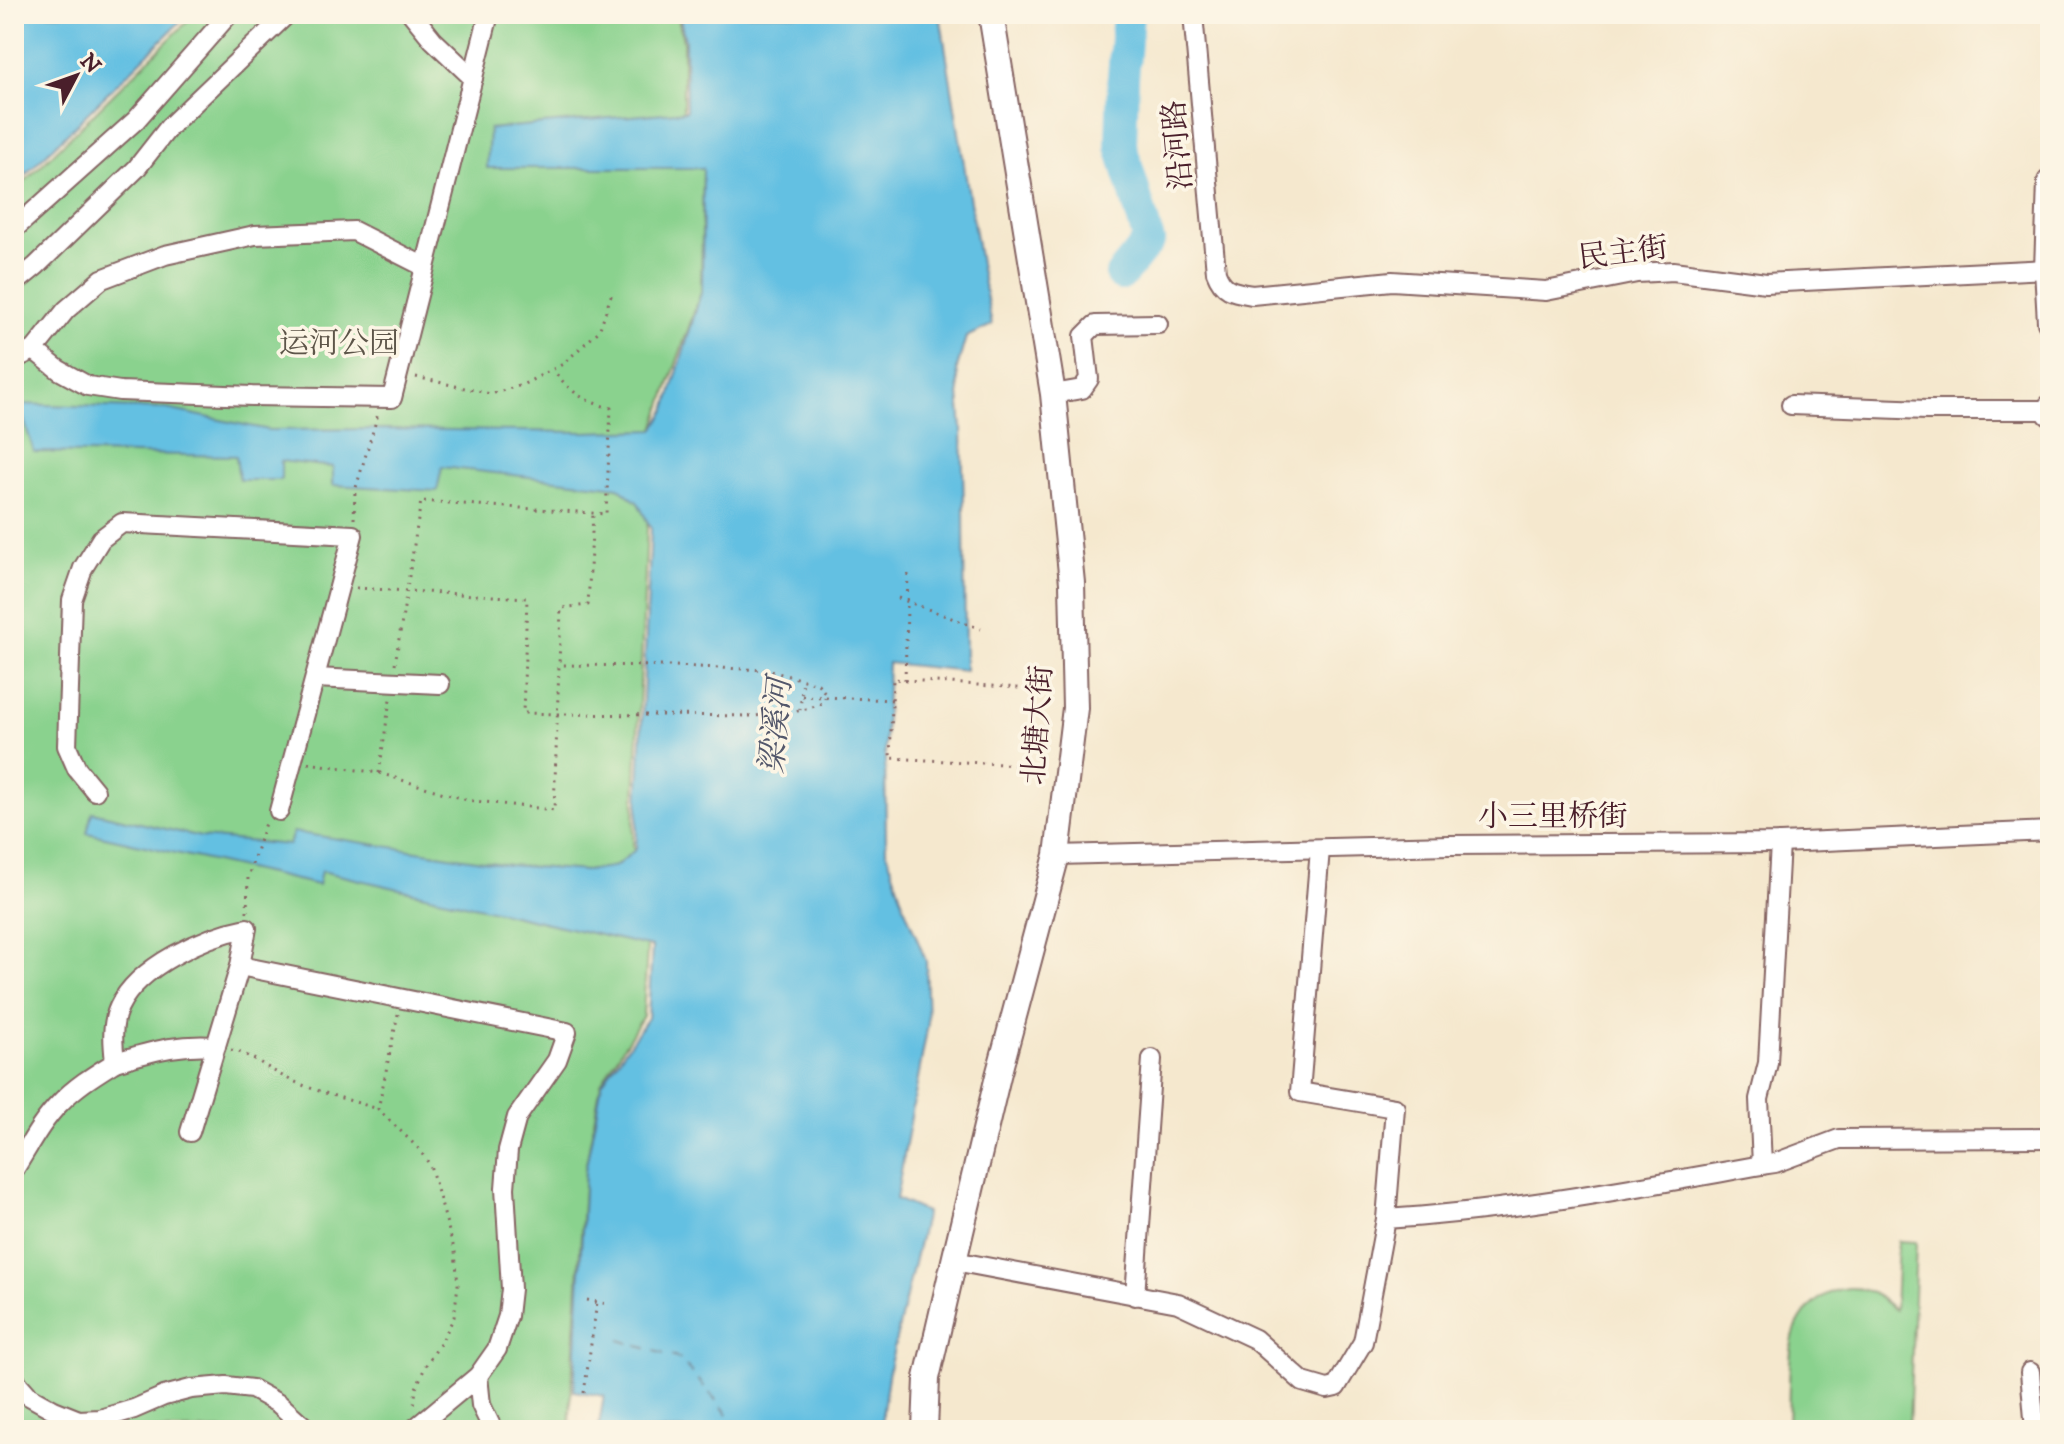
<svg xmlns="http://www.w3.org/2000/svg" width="2064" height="1444" font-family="'IM FELL DW Pica','Noto Serif SC',serif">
<rect width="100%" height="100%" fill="#fcf5e5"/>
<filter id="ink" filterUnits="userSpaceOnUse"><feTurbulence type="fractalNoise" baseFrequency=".0125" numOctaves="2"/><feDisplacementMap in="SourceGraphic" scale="16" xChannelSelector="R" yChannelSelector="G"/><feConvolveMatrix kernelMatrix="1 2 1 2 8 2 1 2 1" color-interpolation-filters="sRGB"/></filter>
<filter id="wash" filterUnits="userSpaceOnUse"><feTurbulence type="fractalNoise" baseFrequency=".006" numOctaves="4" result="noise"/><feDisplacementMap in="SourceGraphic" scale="32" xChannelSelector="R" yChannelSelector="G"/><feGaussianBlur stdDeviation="1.8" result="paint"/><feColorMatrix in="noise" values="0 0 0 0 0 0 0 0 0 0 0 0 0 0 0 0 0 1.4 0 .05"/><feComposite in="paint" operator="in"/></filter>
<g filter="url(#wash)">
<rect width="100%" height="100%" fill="#f5e8ce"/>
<g fill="#8ad28e" stroke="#6a785c" stroke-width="2">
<polygon points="195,14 677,14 683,41 683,109 703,168 701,292 654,429 647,530 633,843 647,950 643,1016 601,1083 585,1170 569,1430 14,1430 14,735 21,641 16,531 14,519 14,192"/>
<path d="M 1898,1241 L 1916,1242 L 1909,1430 L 1788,1430 C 1789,1401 1788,1371 1792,1342 C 1797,1310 1831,1280 1865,1290 C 1877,1293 1886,1303 1895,1310 Z"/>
</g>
<g fill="#64c0e2" stroke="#577086" stroke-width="2">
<polygon points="14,14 188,14 14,186"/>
<polygon points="679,14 940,14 980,264 992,325 966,337 957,368 962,430 964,506 965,671 888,663 885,743 886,850 904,906 926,961 928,1024 896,1199 926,1212 889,1369 880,1430 598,1430 604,1396 574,1391 585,1171 602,1083 648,1018 652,947 321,871 318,885 87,833 92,812 201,837 289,845 293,832 509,865 586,871 616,866 636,849 651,529 638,503 618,487 442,467 437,491 333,485 333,467 281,461 281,480 239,480 236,456 34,452 19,404 167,409 269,430 386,429 583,432 654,430 666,410 702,289 703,168 487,168 489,129 686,111 685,41"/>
</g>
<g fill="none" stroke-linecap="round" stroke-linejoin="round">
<polyline stroke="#64c0e2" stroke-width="32" points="1121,275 1149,241 1121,146 1123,78 1128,14"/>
<polyline stroke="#53576b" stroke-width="2" stroke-dasharray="10 8" stroke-linecap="butt" points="620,1340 680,1359 742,1430"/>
</g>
</g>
<g filter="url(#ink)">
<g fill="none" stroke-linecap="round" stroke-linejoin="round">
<defs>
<g id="minor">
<polyline points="412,14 433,40 473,78"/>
<path d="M 1193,14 L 1216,272 C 1223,291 1233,292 1252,295 L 1392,281 L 1546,291 L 1637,273 L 1673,271 L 1766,283 L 2047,269"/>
<polyline points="14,229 136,120 229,14"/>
<polyline points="14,284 36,266 136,169 169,127 287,14"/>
<polyline points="34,350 59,370 88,386 120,391 252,396 392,398 489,14"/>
<polyline points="14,359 34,350 66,310 102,279 165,255 255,235 354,231 425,267"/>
<polyline points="1053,394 1082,389 1089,379 1084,336 1095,325 1158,324"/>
<polyline points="1791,405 1927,410 2050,410"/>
<polyline points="315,678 440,684"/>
<polyline points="95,791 77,769 67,746 72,600 83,568 101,539 122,523 353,535 279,811"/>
<path d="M 1320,849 L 1300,1092 L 1395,1108 L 1386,1219 C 1512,1211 1637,1187 1762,1165 L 1775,1163 L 1839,1139 L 2050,1138"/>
<polyline points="1057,855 1449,845 1780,843 2050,831"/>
<path d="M 115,1062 C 151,1052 177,1043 216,1046"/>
<polyline points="190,1132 240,966"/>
<polyline points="1762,1165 1759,1099 1768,1063 1780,843"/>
<path d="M 14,1170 C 28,1148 41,1122 60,1103 C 76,1086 96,1074 115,1062 C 113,1044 111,1024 119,1007 C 138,966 205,936 247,928 L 240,966 L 567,1032 L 557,1060 L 517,1117 L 508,1150 L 505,1188 L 511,1289 L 508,1316 L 497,1349 L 478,1376 L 413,1430"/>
<polyline points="954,1261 1178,1303 1255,1339 1303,1382 1327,1389 1336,1387 1363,1342 1386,1219"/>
<polyline points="1135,1296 1152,1059"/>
<polyline points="2030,1372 2035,1430"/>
<polyline points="478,1376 481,1405 493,1430"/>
<polyline points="14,1379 29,1396 54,1410 79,1420 100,1419 134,1409 164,1396 191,1389 226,1386 252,1389 279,1404 308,1430"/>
</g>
<g id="major">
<polyline points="2050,182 2047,269 2050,322"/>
<polyline points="2050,408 2050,413"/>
<polyline points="925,1430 927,1378 954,1261 998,1076 1057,855 1075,708 1072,583 1053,394 991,14"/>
</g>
</defs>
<use href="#minor" stroke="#866564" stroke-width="22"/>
<use href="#major" stroke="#866564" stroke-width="28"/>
<g stroke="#866564" stroke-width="3" stroke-dasharray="2 6" stroke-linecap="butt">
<polyline points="416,377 491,394 522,385 563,364 599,331 612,293"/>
<polyline points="354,519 355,491 378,414"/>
<polyline points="356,588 527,598 523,713 557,714"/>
<polyline points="898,598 981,629"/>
<path d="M 395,664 L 421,501 L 606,514 L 611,408 C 582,401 571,392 553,370"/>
<polyline points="905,680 908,572"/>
<polyline points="802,696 893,700"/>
<polyline points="800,710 803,679"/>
<polyline points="308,763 379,773 467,800 554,810 561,608 588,605 593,514"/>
<polyline points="1039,766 890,758 893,679 1048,690"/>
<polyline points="379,773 390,699"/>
<polyline points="247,912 248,877 265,823"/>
<polyline points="398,1014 378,1109 418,1148 430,1165 455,1252 458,1285 454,1317 442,1341 426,1365 416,1388 414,1406"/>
<path d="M 231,1050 C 254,1055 271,1072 293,1081 C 320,1093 350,1100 378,1109"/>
<polyline points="587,1300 608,1304"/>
<polyline points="584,1393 597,1302"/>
<polyline points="534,1430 555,1430"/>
</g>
<use href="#minor" stroke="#fff" stroke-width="18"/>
<use href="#major" stroke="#fff" stroke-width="24"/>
<path stroke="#866564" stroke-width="3" stroke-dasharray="2 6" stroke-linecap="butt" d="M 557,714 L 754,716 C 777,714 803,713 824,702 L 826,694 L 818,684 L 767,670 L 674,666 L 559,665"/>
</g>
</g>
<g text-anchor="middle" stroke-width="7" stroke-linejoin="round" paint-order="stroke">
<g font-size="30" fill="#4a1f2b" stroke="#fcf5e5">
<text transform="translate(1177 145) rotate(-95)" y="10">沿河路</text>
<text transform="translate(1623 252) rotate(-7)" y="10">民主街</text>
<text transform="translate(1037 725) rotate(-86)" y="10">北塘大街</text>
<text x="1553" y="826">小三里桥街</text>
</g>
<g font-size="30" fill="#5d5549" stroke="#fcf5e5">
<text x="339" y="353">运河公园</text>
</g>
<g font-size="32" font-style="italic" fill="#53576b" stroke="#fcf5e5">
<text transform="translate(775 726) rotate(-85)" y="11">梁溪河</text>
</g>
</g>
<rect width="2064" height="1444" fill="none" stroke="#fcf5e5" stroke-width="48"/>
<g transform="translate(76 76) rotate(49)" stroke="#fcf5e5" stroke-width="6" paint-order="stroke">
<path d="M0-6L14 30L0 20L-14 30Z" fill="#4a1f2b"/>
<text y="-12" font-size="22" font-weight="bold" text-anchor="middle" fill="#4a1f2b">N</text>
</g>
</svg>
